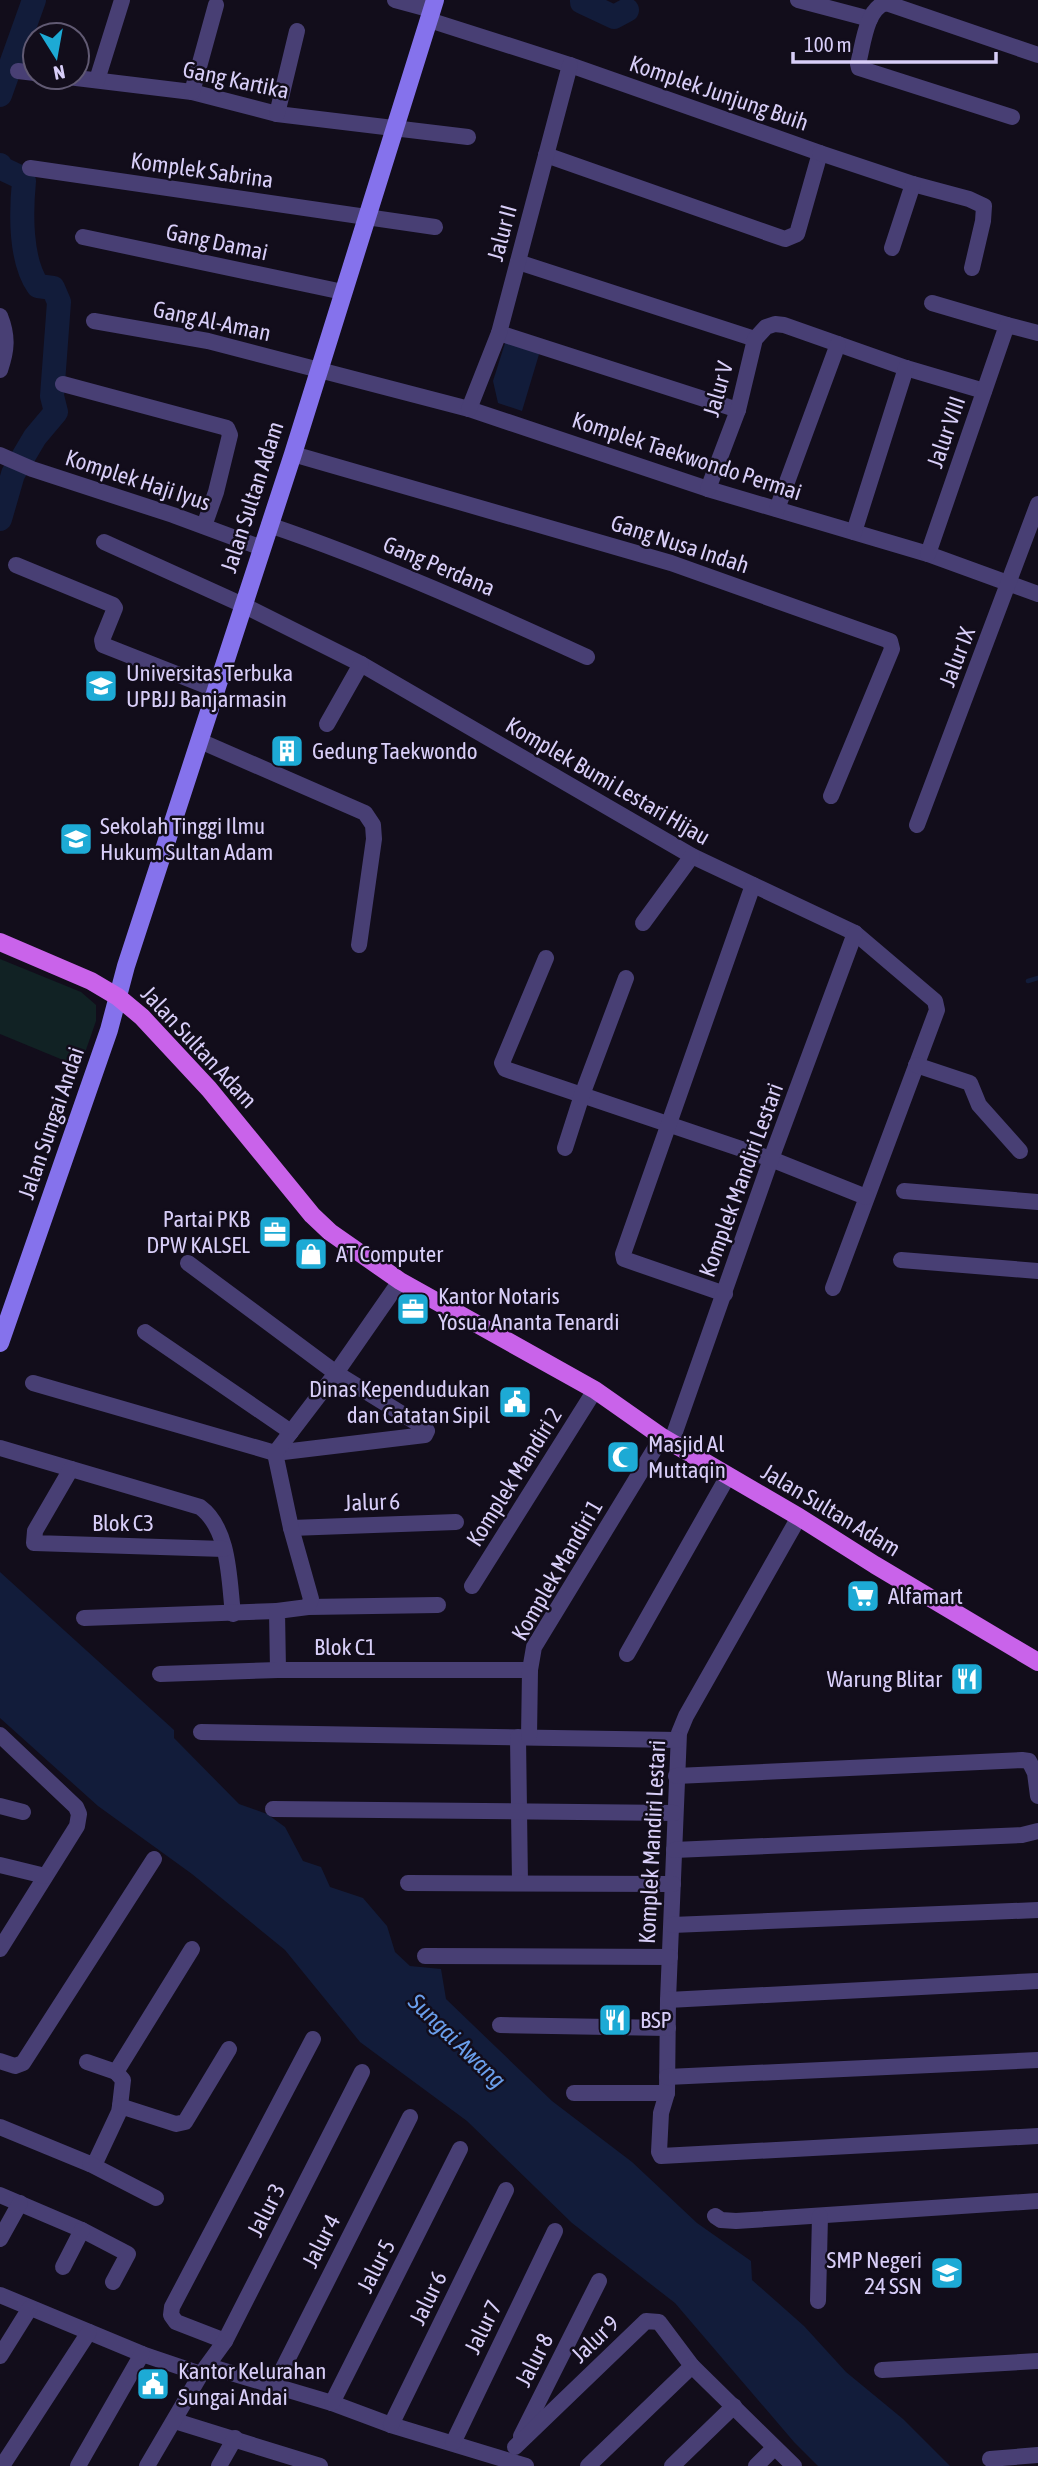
<svg xmlns="http://www.w3.org/2000/svg" width="1038" height="2466" font-family="'Asap Condensed',sans-serif">
<rect width="100%" height="100%" fill="#120d1b"/>
<polygon fill="#112224" points="0,959 81,992 96,1005 96,1021 80,1067 0,1034"/>
<g fill="#121c3a">
<polygon points="506,340 540,351 522,411 498,403 493,381"/>
<polygon points="0,1572 174,1730 174,1738 239,1804 267,1814 285,1827 303,1861 321,1867 330,1887 363,1898 387,1926 395,1952 410,1966 441,1969 446,1999 552,2101 632,2162 697,2223 751,2261 752,2280 804,2326 846,2372 903,2419 950,2466 818,2466 794,2442 675,2303 572,2223 467,2121 360,2042 285,1950 192,1874 98,1806 0,1718"/>
</g>
<g fill="none" stroke-linecap="round" stroke-linejoin="round">
<polyline stroke="#121c3a" stroke-width="4.5" points="1028,981 1038,978"/>
<g stroke="#121c3a" stroke-width="24">
<polyline points="582,0 582,2 614,17 627,10"/>
<polyline points="0,95 34,0"/>
<path d="M 0,165 L 1,168 L 20,177 L 24,181 C 21,212 20,260 38,286 L 53,288 L 59,302 L 52,396 L 56,412 L 35,437 L 13,474 L 0,519"/>
</g>
<g stroke="#483f74" stroke-width="16">
<polyline points="395,0 432,10"/>
<polyline points="798,0 870,19"/>
<polyline points="429,20 570,65 820,153 797,234 785,239 546,155"/>
<polyline points="18,71 35,73"/>
<polyline points="68,77 192,92 277,114 468,137"/>
<polyline points="97,80 122,0"/>
<polyline points="192,92 216,5"/>
<polyline points="277,114 297,31"/>
<path d="M 1012,117 L 859,68 L 858,64 C 863,46 866,8 886,3 L 1038,55"/>
<polyline points="820,153 913,184 969,199 984,206 983,221 972,268"/>
<polyline points="30,168 435,227"/>
<polyline points="83,237 343,292"/>
<polyline points="892,248 913,184"/>
<polyline points="518,262 755,339"/>
<polyline points="932,303 1007,325"/>
<path d="M 0,316 C 8,336 7,350 0,370"/>
<polyline points="94,321 208,341 469,409 708,489 928,554 1038,594"/>
<polyline points="499,333 738,410"/>
<polyline points="63,384 227,428 230,435 216,492 204,526"/>
<polyline points="469,409 499,333 570,65"/>
<polyline points="293,454 671,563 890,641 892,649 831,796"/>
<polyline points="0,455 32,469 173,515 262,548"/>
<polyline points="708,489 738,410 755,339 766,327 775,324 784,325 906,368 984,391"/>
<polyline points="777,509 838,344"/>
<path d="M 269,525 C 378,562 482,609 587,657"/>
<polyline points="854,532 906,368"/>
<polyline points="104,542 243,605 361,664 692,856 855,933 935,1001 937,1010 833,1288"/>
<polyline points="928,554 1007,325 1038,333"/>
<polyline points="16,565 113,605 115,608 102,640 103,645 217,690"/>
<polyline points="327,724 361,664"/>
<polyline points="200,741 365,813 373,825 374,839 359,945"/>
<polyline points="917,825 1038,504"/>
<polyline points="643,923 692,856"/>
<polyline points="546,958 502,1063 505,1069 771,1159 866,1197"/>
<polyline points="916,1065 970,1083 979,1105 1020,1151"/>
<polyline points="565,1148 582,1095 626,978"/>
<polyline points="904,1191 1038,1202"/>
<polyline points="901,1260 1038,1271"/>
<polyline points="725,1294 624,1259 623,1254 753,885"/>
<polyline points="145,1332 291,1432"/>
<polyline points="33,1383 275,1453 425,1435 427,1431 425,1428 336,1373 188,1263"/>
<polyline points="671,1443 771,1159 855,933"/>
<path d="M 0,1448 L 200,1507 C 230,1529 229,1581 233,1614"/>
<polyline points="71,1469 35,1531 34,1543 224,1549"/>
<polyline points="799,1517 686,1716 679,1733 668,2000 667,2093 661,2113 659,2152 661,2156 1038,2136"/>
<polyline points="291,1528 456,1522"/>
<polyline points="472,1586 595,1390"/>
<polyline points="308,1607 438,1605"/>
<polyline points="84,1618 277,1611"/>
<polyline points="627,1654 728,1476"/>
<polyline points="278,1670 277,1611 308,1607 311,1599 291,1528 275,1453 336,1373 400,1281"/>
<polyline points="160,1674 278,1670 530,1670"/>
<polyline points="201,1732 678,1740"/>
<polyline points="0,1735 76,1807 79,1814 77,1826 0,1949"/>
<polyline points="518,1737 520,1883"/>
<polyline points="529,1737 530,1670 534,1647 662,1437"/>
<polyline points="676,1776 1022,1760 1029,1761 1035,1773 1038,1796"/>
<polyline points="0,1806 23,1812"/>
<polyline points="273,1809 674,1813"/>
<polyline points="674,1850 1022,1835 1038,1831"/>
<polyline points="0,1865 45,1876"/>
<polyline points="408,1883 673,1884"/>
<polyline points="672,1925 1038,1910"/>
<polyline points="425,1956 670,1957"/>
<polyline points="668,2000 1038,1981"/>
<polyline points="500,2025 668,2028"/>
<polyline points="0,2061 15,2066 23,2063 154,1859"/>
<polyline points="87,2062 116,2072"/>
<polyline points="667,2077 1038,2060"/>
<polyline points="574,2093 667,2093"/>
<polyline points="120,2106 123,2080 116,2072 192,1949"/>
<polyline points="0,2127 90,2164 96,2161 119,2112 120,2106 176,2124 185,2122 229,2049"/>
<polyline points="90,2164 156,2198"/>
<polyline points="0,2195 82,2230 128,2254 113,2282"/>
<polyline points="715,2216 721,2220 736,2221 1038,2201"/>
<polyline points="0,2239 20,2203"/>
<polyline points="63,2267 82,2230"/>
<polyline points="0,2295 142,2354 201,2374"/>
<polyline points="818,2301 820,2216"/>
<polyline points="225,2341 176,2322 171,2315 172,2307 313,2039"/>
<polyline points="0,2356 30,2308"/>
<polyline points="208,2366 332,2403 391,2425 526,2466"/>
<polyline points="882,2370 1038,2361"/>
<polyline points="274,2386 410,2117"/>
<polyline points="332,2403 460,2149"/>
<polyline points="175,2421 320,2466"/>
<polyline points="391,2425 506,2190"/>
<polyline points="521,2436 599,2281"/>
<polyline points="453,2443 555,2231"/>
<polyline points="515,2447 646,2321 659,2322 692,2366 794,2466"/>
<polyline points="990,2459 1038,2455"/>
<polyline points="2,2466 89,2332"/>
<polyline points="78,2466 142,2354"/>
<polyline points="147,2466 201,2374 225,2341 362,2072"/>
<polyline points="219,2466 235,2438"/>
<polyline points="588,2466 692,2366"/>
<polyline points="672,2466 734,2406"/>
<polyline points="756,2466 774,2448"/>
</g>
<polyline stroke="#8572ec" stroke-width="18" points="0,1343 109,1030 126,966 293,454 435,0"/>
<polyline stroke="#c963ea" stroke-width="18" points="0,942 91,981 118,997 142,1017 209,1089 312,1215 330,1232 400,1281 595,1390 662,1437 799,1517 875,1565 1038,1662"/>
</g>
<defs>
<symbol id="university-square" viewBox="-11 -11 22 22"><rect x="-9" y="-9" width="18" height="18" rx="4" fill="#1daad5" stroke="#120d1b"/><path d="M0-5L7-2L0 1L-7-2ZM-4 1L0 2.5L4 1V4Q0 6-4 4Z" fill="#fff"/></symbol>
<symbol id="building-square" viewBox="-11 -11 22 22"><rect x="-9" y="-9" width="18" height="18" rx="4" fill="#1daad5" stroke="#120d1b"/><path d="M-4-6H4V6H1V3H-1V6H-4ZM-2.5-4.3h1.7v1.8h-1.7ZM.8-4.3h1.7v1.8H.8ZM-2.5-1h1.7V.8h-1.7ZM.8-1h1.7V.8H.8Z" fill="#fff"/></symbol>
<symbol id="office-square" viewBox="-11 -11 22 22"><rect x="-9" y="-9" width="18" height="18" rx="4" fill="#1daad5" stroke="#120d1b"/><path d="M-6-3h4V-5.5h4V-3h4V5H-6ZM-1-4.5V-3h2v-1.5ZM-6 0V1H6V0Z" fill="#fff"/></symbol>
<symbol id="shop-square" viewBox="-11 -11 22 22"><rect x="-9" y="-9" width="18" height="18" rx="4" fill="#1daad5" stroke="#120d1b"/><path d="M-5-2.5h2.3a2.7 3.5 0 0 1 5.4 0H5L5.5 6h-11ZM-1.5-2.5h3a1.5 2.3 0 0 0-3 0Z" fill="#fff"/></symbol>
<symbol id="civic-square" viewBox="-11 -11 22 22"><rect x="-9" y="-9" width="18" height="18" rx="4" fill="#1daad5" stroke="#120d1b"/><path d="M-.6-6.5H3V-4.5H.6V-3L4-1V1h2V6H-6V1h2V-1L-.6-3ZM-1.2 2.5V6h2.4V2.5Z" fill="#fff"/></symbol>
<symbol id="mosque-square" viewBox="-11 -11 22 22"><rect x="-9" y="-9" width="18" height="18" rx="4" fill="#1daad5" stroke="#120d1b"/><path d="M3.5-4.9A6 6 0 1 0 3.5 4.9A5 5 0 1 1 3.5-4.9Z" fill="#fff"/></symbol>
<symbol id="supermarket-square" viewBox="-11 -11 22 22"><rect x="-9" y="-9" width="18" height="18" rx="4" fill="#1daad5" stroke="#120d1b"/><path d="M-6-5.5h2.5l.6 2H6L4.5 2H-2.5L-4.4-4H-6ZM-1.5 3.2a1.3 1.3 0 1 0 .1 0ZM3 3.2a1.3 1.3 0 1 0 .1 0Z" fill="#fff"/></symbol>
<symbol id="restaurant-square" viewBox="-11 -11 22 22"><rect x="-9" y="-9" width="18" height="18" rx="4" fill="#1daad5" stroke="#120d1b"/><path d="M-5-6h1v4h1v-4h1v4h1v-4h1v5L-1.5 .5V6h-2V.5L-5-1ZM5-6V6H3V1.5H1.5Q1.5-4 5-6Z" fill="#fff"/></symbol>
<symbol id="school-square" viewBox="-11 -11 22 22"><rect x="-9" y="-9" width="18" height="18" rx="4" fill="#1daad5" stroke="#120d1b"/><path d="M0-5L7-2L0 1L-7-2ZM-4 1L0 2.5L4 1V4Q0 6-4 4Z" fill="#fff"/></symbol>
</defs>
<g fill-rule="evenodd">
<use href="#university-square" x="82" y="667" width="38" height="38"/>
<use href="#building-square" x="268" y="732" width="38" height="38"/>
<use href="#university-square" x="57" y="820" width="38" height="38"/>
<use href="#office-square" x="256" y="1213" width="38" height="38"/>
<use href="#shop-square" x="292" y="1235" width="38" height="38"/>
<use href="#office-square" x="394" y="1290" width="38" height="38"/>
<use href="#civic-square" x="496" y="1383" width="38" height="38"/>
<use href="#mosque-square" x="604" y="1438" width="38" height="38"/>
<use href="#supermarket-square" x="844" y="1577" width="38" height="38"/>
<use href="#restaurant-square" x="948" y="1660" width="38" height="38"/>
<use href="#restaurant-square" x="596" y="2001" width="38" height="38"/>
<use href="#school-square" x="928" y="2254" width="38" height="38"/>
<use href="#civic-square" x="134" y="2365" width="38" height="38"/>
</g>
<g text-anchor="middle" stroke-width="5" stroke-linejoin="round" paint-order="stroke">
<g font-size="23" fill="#d8cef8" stroke="#120d1b">
<text transform="translate(236 80) rotate(12)" y="8">Gang Kartika</text>
<text transform="translate(719 93) rotate(19)" y="8">Komplek Junjung Buih</text>
<text transform="translate(202 170) rotate(8)" y="8">Komplek Sabrina</text>
<text transform="translate(502 233) rotate(-75)" y="8">Jalur II</text>
<text transform="translate(217 242) rotate(12)" y="8">Gang Damai</text>
<text transform="translate(212 321) rotate(12)" y="8">Gang Al-Aman</text>
<text transform="translate(718 389) rotate(-74)" y="8">Jalur V</text>
<text transform="translate(946 432) rotate(-71)" y="8">Jalur VIII</text>
<text transform="translate(687 456) rotate(18)" y="8">Komplek Taekwondo Permai</text>
<text transform="translate(138 480) rotate(18)" y="8">Komplek Haji Iyus</text>
<text transform="translate(252 497) rotate(-72)" y="8">Jalan Sultan Adam</text>
<text transform="translate(680 544) rotate(18)" y="8">Gang Nusa Indah</text>
<text transform="translate(439 566) rotate(23)" y="8">Gang Perdana</text>
<text transform="translate(957 657) rotate(-69)" y="8">Jalur IX</text>
<text transform="translate(608 781) rotate(30)" y="8">Komplek Bumi Lestari Hijau</text>
<text transform="translate(199 1047) rotate(47)" y="8">Jalan Sultan Adam</text>
<text transform="translate(51 1123) rotate(-71)" y="8">Jalan Sungai Andai</text>
<text transform="translate(741 1180) rotate(-70)" y="8">Komplek Mandiri Lestari</text>
<text transform="translate(514 1477) rotate(-58)" y="8">Komplek Mandiri 2</text>
<text transform="translate(372 1502) rotate(-2)" y="8">Jalur 6</text>
<text transform="translate(831 1510) rotate(31)" y="8">Jalan Sultan Adam</text>
<text x="123" y="1531">Blok C3</text>
<text transform="translate(557 1570) rotate(-60)" y="8">Komplek Mandiri 1</text>
<text x="345" y="1655">Blok C1</text>
<text transform="translate(652 1842) rotate(-87)" y="8">Komplek Mandiri Lestari</text>
<text transform="translate(266 2210) rotate(-63)" y="8">Jalur 3</text>
<text transform="translate(321 2241) rotate(-63)" y="8">Jalur 4</text>
<text transform="translate(376 2266) rotate(-63)" y="8">Jalur 5</text>
<text transform="translate(428 2298) rotate(-64)" y="8">Jalur 6</text>
<text transform="translate(483 2327) rotate(-64)" y="8">Jalur 7</text>
<text transform="translate(595 2339) rotate(-44)" y="8">Jalur 9</text>
<text transform="translate(534 2360) rotate(-63)" y="8">Jalur 8</text>
</g>
<g font-size="23" fill="#d8cef8" stroke="#120d1b" text-anchor="start">
<text x="126" y="681">Universitas Terbuka<tspan x="126" dy="26">UPBJJ Banjarmasin</tspan></text>
<text x="312" y="759">Gedung Taekwondo</text>
<text x="100" y="834">Sekolah Tinggi Ilmu<tspan x="100" dy="26">Hukum Sultan Adam</tspan></text>
<text x="250" y="1227" text-anchor="end">Partai PKB<tspan x="250" dy="26">DPW KALSEL</tspan></text>
<text x="336" y="1262">AT Computer</text>
<text x="438" y="1304">Kantor Notaris<tspan x="438" dy="26">Yosua Ananta Tenardi</tspan></text>
<text x="490" y="1397" text-anchor="end">Dinas Kependudukan<tspan x="490" dy="26">dan Catatan Sipil</tspan></text>
<text x="648" y="1452">Masjid Al<tspan x="648" dy="26">Muttaqin</tspan></text>
<text x="888" y="1604">Alfamart</text>
<text x="942" y="1687" text-anchor="end">Warung Blitar</text>
<text x="640" y="2028">BSP</text>
<text x="922" y="2268" text-anchor="end">SMP Negeri<tspan x="922" dy="26">24 SSN</tspan></text>
<text x="178" y="2379">Kantor Kelurahan<tspan x="178" dy="26">Sungai Andai</tspan></text>
</g>
<g font-size="24" font-style="italic" fill="#6a9eeb" stroke="#120d1b">
<text transform="translate(457 2041) rotate(44)" y="8">Sungai Awang</text>
</g>
</g>
<g transform="translate(56 56) rotate(169)"><circle r="33" fill="#120d1b" stroke="#615a73" stroke-width="2"/>
<path d="M0-5L12 26L0 18L-12 26Z" fill="#1daad5"/>
<text y="-10" font-size="19" font-weight="bold" text-anchor="middle" fill="#d8cef8">N</text>
</g>
<path d="M793 52v10h203v-10" fill="none" stroke="#d8cef8" stroke-width="3.5"/>
<text x="804" y="52" font-size="21" fill="#d8cef8" stroke="#120d1b" stroke-width="5" paint-order="stroke">100 m</text>
</svg>
